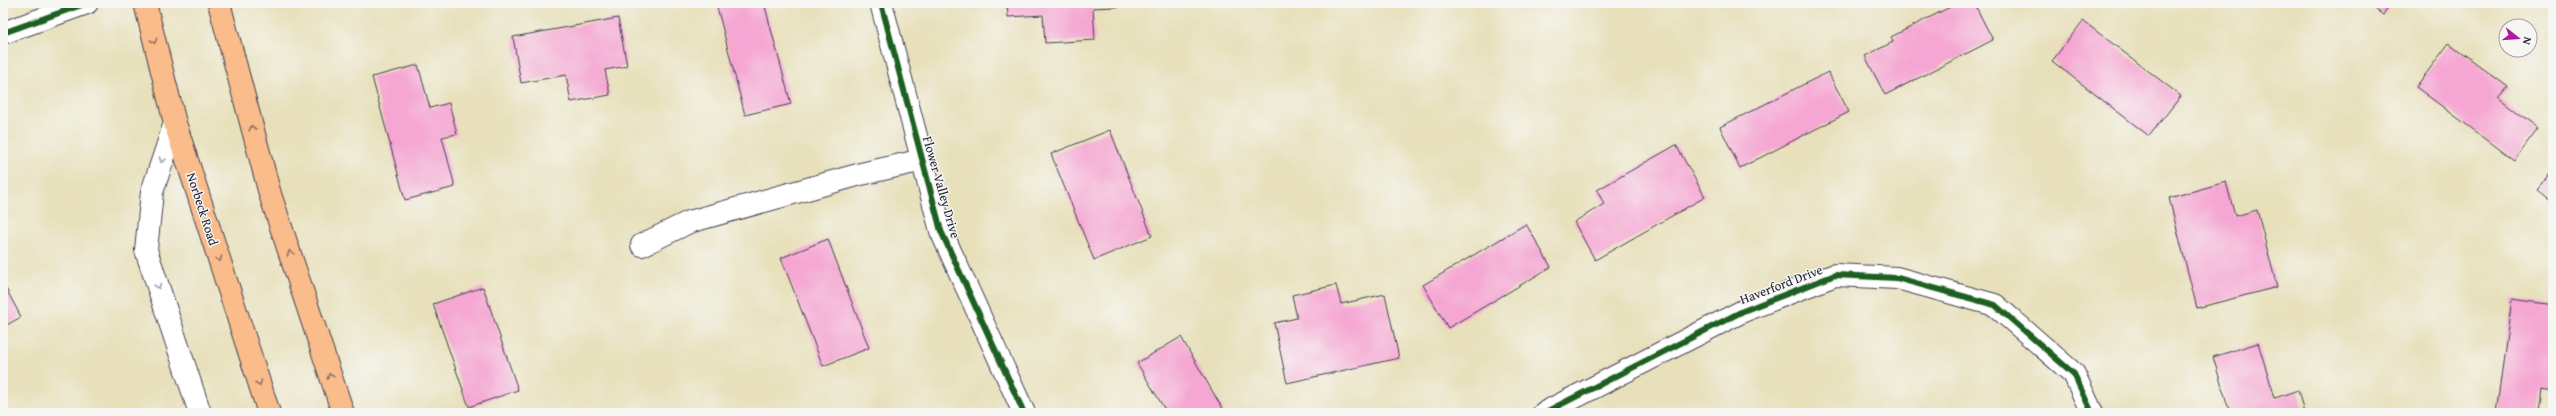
<svg xmlns="http://www.w3.org/2000/svg" width="2556" height="416" font-family="'Gentium Book Plus',serif">
<rect width="100%" height="100%" fill="#f6f6f2"/>
<filter id="ink" filterUnits="userSpaceOnUse"><feTurbulence type="fractalNoise" baseFrequency=".025" numOctaves="2"/><feDisplacementMap in="SourceGraphic" scale="8" xChannelSelector="R" yChannelSelector="G"/><feConvolveMatrix kernelMatrix="1 2 1 2 8 2 1 2 1" color-interpolation-filters="sRGB"/></filter>
<filter id="wash" filterUnits="userSpaceOnUse"><feTurbulence type="fractalNoise" baseFrequency=".012" numOctaves="4" result="noise"/><feDisplacementMap in="SourceGraphic" scale="16" xChannelSelector="R" yChannelSelector="G"/><feGaussianBlur stdDeviation="0.9" result="paint"/><feColorMatrix in="noise" values="0 0 0 0 0 0 0 0 0 0 0 0 0 0 0 0 0 1.4 0 .05"/><feComposite in="paint" operator="in"/></filter>
<g filter="url(#wash)">
<rect width="100%" height="100%" fill="#e8e0bb"/>
<g id="blocks">
<g fill="#f5a6d2">
<polygon points="716,3 764,3 791,104 745,115"/>
<polygon points="1007,3 1134,3 1134,6 1093,8 1095,40 1045,43 1043,15 1008,17"/>
<polygon points="1257,3 1272,3 1258,7"/>
<polygon points="1958,3 1974,3 1993,40 1885,95 1865,56 1893,42 1891,37"/>
<polygon points="2367,3 2392,3 2383,15"/>
<polygon points="618,18 627,66 605,70 610,95 571,102 566,75 521,83 513,37"/>
<polygon points="2083,21 2181,96 2149,136 2052,61"/>
<polygon points="2449,43 2508,87 2499,98 2538,128 2514,160 2416,87"/>
<polygon points="418,65 430,108 449,103 457,134 442,137 455,187 405,200 372,77"/>
<polygon points="1828,72 1849,112 1740,168 1720,127"/>
<polygon points="1110,130 1152,236 1094,260 1051,154"/>
<polygon points="1676,145 1705,197 1595,260 1574,222 1604,204 1597,190"/>
<polygon points="2553,169 2553,202 2537,189"/>
<polygon points="2226,182 2235,216 2257,210 2277,287 2197,308 2169,198"/>
<polygon points="1526,224 1551,267 1448,328 1423,285"/>
<polygon points="828,239 869,348 823,366 781,258"/>
<polygon points="3,283 21,317 3,327"/>
<polygon points="1336,285 1341,304 1385,294 1399,358 1287,383 1274,323 1297,318 1292,295"/>
<polygon points="483,287 518,390 469,407 433,304"/>
<polygon points="2512,299 2553,305 2553,391 2543,389 2540,413 2496,413"/>
<polygon points="1181,337 1225,413 1167,413 1137,363"/>
<polygon points="2258,343 2275,398 2298,390 2304,413 2230,413 2213,357"/>
</g>
</g>
</g>
<g filter="url(#ink)">
<use href="#blocks" fill-opacity="0" stroke="#403e4e" stroke-width="1"/>
<g fill="none" stroke-linecap="round" stroke-linejoin="round">
<defs>
<g id="service">
<polyline points="175,123 152,192 146,250 200,413"/>
<polyline points="642,245 689,222 861,174 923,160"/>
</g>
<g id="minor">
<polyline points="881,3 941,231 1024,413"/>
<polyline points="3,33 87,3"/>
<polyline points="1544,413 1743,311 1835,275 1897,278 1995,305 2074,374 2092,413"/>
</g>
<g id="primary">
<polyline points="145,3 175,123 269,413"/>
<polyline points="219,3 270,194 343,413"/>
</g>
</defs>
<use href="#service" stroke="#403e4e" stroke-width="24"/>
<use href="#minor" stroke="#403e4e" stroke-width="24"/>
<use href="#primary" stroke="#403e4e" stroke-width="24"/>
<use href="#service" stroke="#fff" stroke-width="22"/>
<use href="#minor" stroke="#fff" stroke-width="22"/>
<use href="#primary" stroke="#f9bc8a" stroke-width="22"/>
<defs>
<g id="cycleway">
<polyline points="881,3 941,231 1024,413"/>
<polyline points="3,33 87,3"/>
<polyline points="1544,413 1743,311 1835,275 1897,278 1995,305 2074,374 2092,413"/>
</g>
</defs>
<use href="#cycleway" stroke="#f6f6f2" stroke-width="8"/>
<use href="#cycleway" stroke="#1b5e20" stroke-width="6"/>
</g>
<defs><path id="oneway-chevron" d="M-2-3.5L2.5 0L-2 3.5" fill="none" stroke-width="1.6" stroke-linecap="round" stroke-linejoin="round"/></defs>
<g stroke="#8e6f62">
<use href="#oneway-chevron" transform="translate(154 41) rotate(76)"/>
<use href="#oneway-chevron" transform="translate(252 128) rotate(-105)"/>
<use href="#oneway-chevron" transform="translate(290 253) rotate(-108)"/>
<use href="#oneway-chevron" transform="translate(219 259) rotate(72)"/>
<use href="#oneway-chevron" transform="translate(330 376) rotate(-108)"/>
<use href="#oneway-chevron" transform="translate(259 383) rotate(71)"/>
</g>
<g stroke="#9c9ca7">
<use href="#oneway-chevron" transform="translate(162 160) rotate(109)"/>
<use href="#oneway-chevron" transform="translate(158 286) rotate(72)"/>
</g>
</g>
<g text-anchor="middle" stroke-width="3" stroke-linejoin="round" paint-order="stroke">
<g font-size="13" fill="#22223b" stroke="#f6f6f2">
<text transform="translate(942 187) rotate(74)" y="5">Flower Valley Drive</text>
<text transform="translate(203 209) rotate(72)" y="5">Norbeck Road</text>
<text transform="translate(1781 284) rotate(-21)" y="5">Haverford Drive</text>
</g>
</g>
<rect width="2556" height="416" fill="none" stroke="#f6f6f2" stroke-width="16"/>
<g transform="translate(2518 38) rotate(107)"><circle r="19" fill="#f6f6f2" stroke="#a1a1a9"/>
<path d="M0-3L7 15L0 10L-7 15Z" fill="#b5179e"/>
<text y="-6" font-size="11" font-weight="bold" text-anchor="middle" fill="#22223b">N</text>
</g>
</svg>
